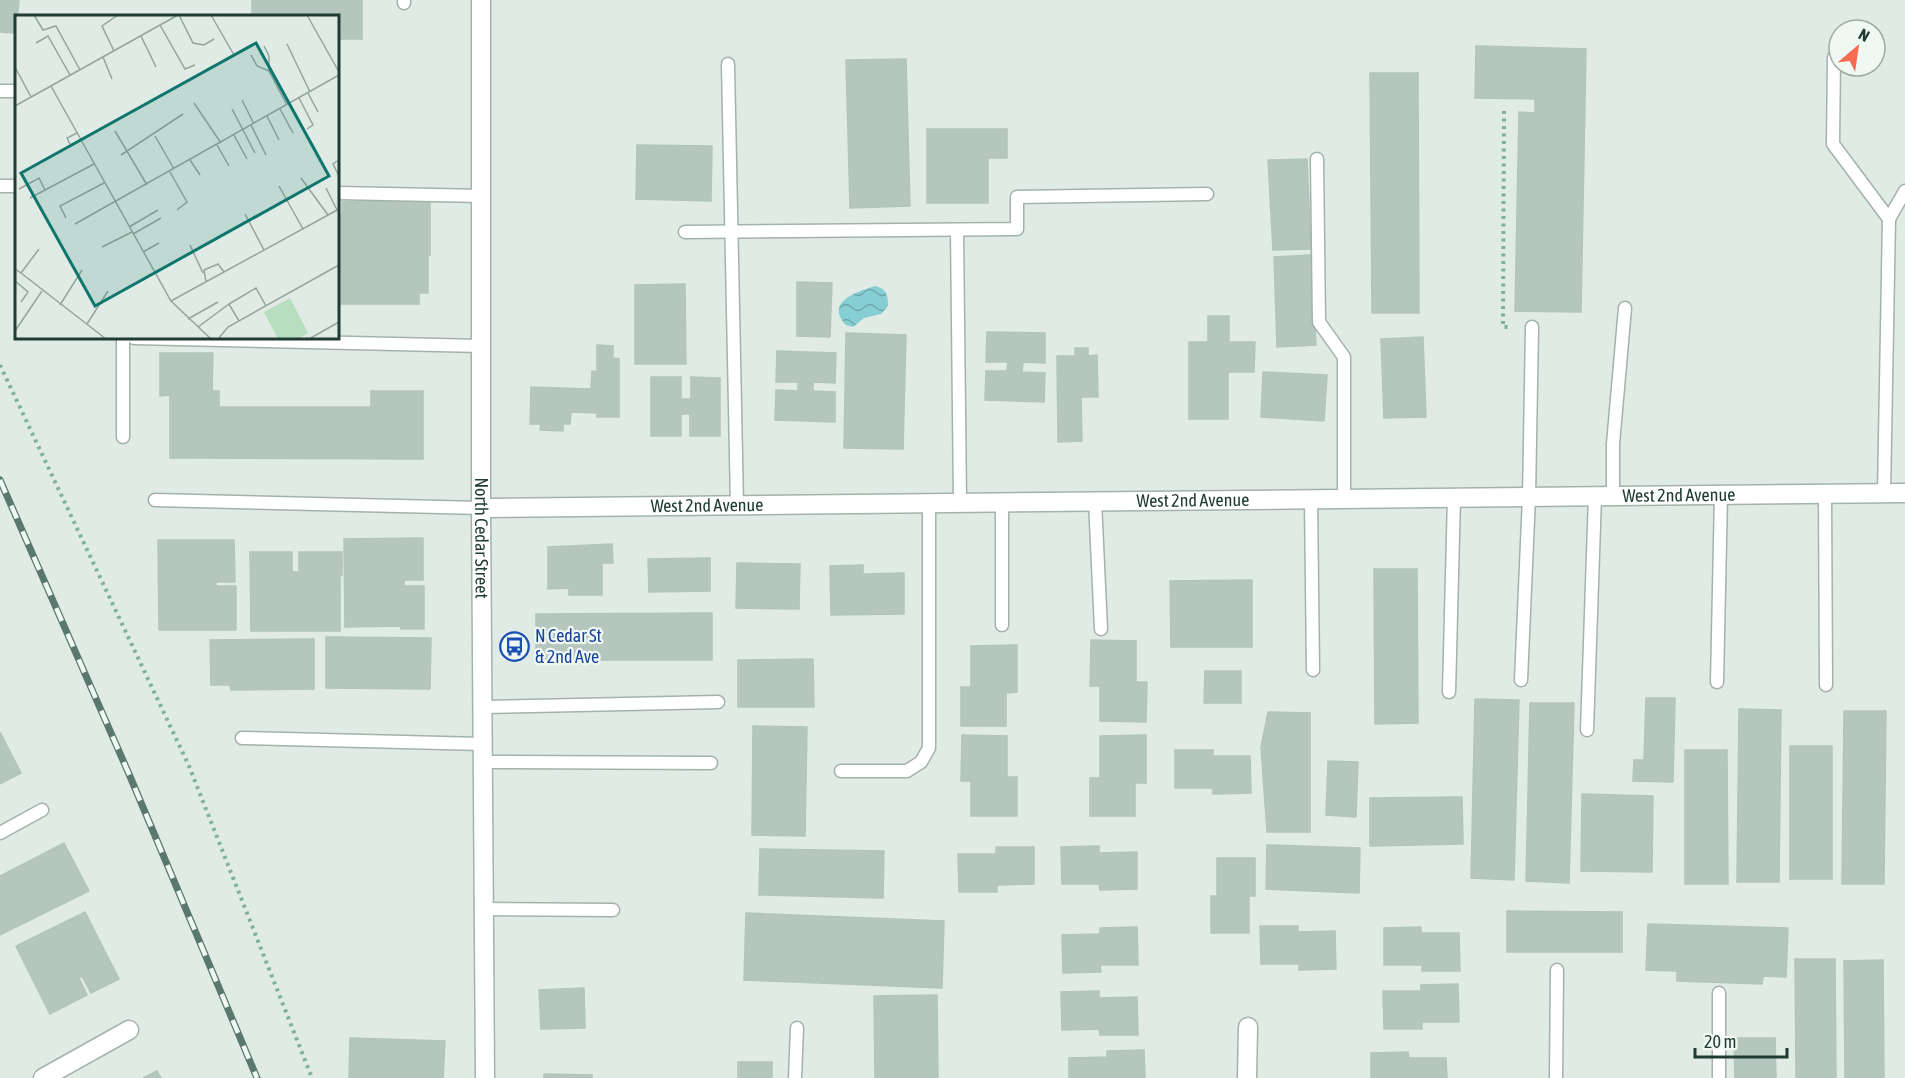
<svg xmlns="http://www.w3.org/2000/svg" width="1905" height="1078" font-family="'Asap Condensed',sans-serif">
<defs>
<pattern id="water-waves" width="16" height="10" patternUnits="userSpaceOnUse" patternTransform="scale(1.5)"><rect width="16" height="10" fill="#85ced3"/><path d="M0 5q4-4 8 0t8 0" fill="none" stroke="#6ca8ac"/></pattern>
</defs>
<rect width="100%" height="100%" fill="#e0ebe5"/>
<path fill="url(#water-waves)" d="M 875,286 C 887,289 888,295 888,306 L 881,314 L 864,318 L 853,327 L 846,325 C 825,302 856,292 875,286 Z"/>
<g fill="#b5c6be" stroke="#b2c5bc" stroke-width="1.5">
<polygon points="0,0 19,0 16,33 0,32"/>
<polygon points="252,0 362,0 362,39 338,39 338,16 252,16"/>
<polygon points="1476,46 1586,49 1581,312 1515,311 1519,112 1535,113 1535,99 1475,98"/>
<polygon points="906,59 910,206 850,208 846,60"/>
<polygon points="1370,73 1418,73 1419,313 1372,313"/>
<polygon points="927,129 1007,129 1007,158 988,158 988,203 927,203"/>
<polygon points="637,145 712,146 711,201 636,199"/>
<polygon points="1307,159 1311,249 1273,250 1268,160"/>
<polygon points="430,201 430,255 428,256 428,293 419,293 419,304 338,304 338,215 342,215 342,202"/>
<polygon points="1311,255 1316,345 1277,347 1274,257"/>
<polygon points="797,282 832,283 830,337 797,336"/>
<polygon points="685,284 686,364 635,364 635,285"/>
<polygon points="1208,316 1229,316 1229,342 1255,342 1254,372 1228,372 1228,419 1189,419 1189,342 1208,342"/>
<polygon points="987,332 1045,333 1045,363 1023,362 1022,372 1045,373 1044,402 985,400 986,371 1007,371 1008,362 986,362"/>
<polygon points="846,333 906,335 903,449 844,448"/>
<polygon points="1423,337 1426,417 1384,418 1381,339"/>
<polygon points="597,345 613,346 613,358 619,359 619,417 597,417 597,413 571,412 570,424 563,424 563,431 540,430 541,424 530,424 531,387 591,389 592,371 597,372"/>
<polygon points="1075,348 1088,348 1088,356 1097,355 1098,397 1081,397 1082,441 1058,442 1057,356 1075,356"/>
<polygon points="777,351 836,353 835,383 813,382 813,391 835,392 835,422 775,420 776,390 798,391 798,382 776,382"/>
<polygon points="160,353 213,353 212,391 219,391 219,407 371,407 371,391 423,391 423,459 170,458 170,395 160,396"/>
<polygon points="1263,372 1327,375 1324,421 1261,417"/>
<polygon points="651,377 681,377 681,399 691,399 691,377 720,378 720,436 690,436 690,414 681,414 681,436 651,436"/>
<polygon points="423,538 423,580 404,580 404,586 424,586 424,629 401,629 401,626 345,627 344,539"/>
<polygon points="158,540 234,540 235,582 216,582 216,586 236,586 236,630 159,630"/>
<polygon points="612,544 613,563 602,563 602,595 569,595 569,588 548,589 548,547"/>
<polygon points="250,552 292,552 292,572 299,572 299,552 342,552 342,575 340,575 340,631 251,631"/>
<polygon points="710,558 710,591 649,592 648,559"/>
<polygon points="737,563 800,564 799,609 736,608"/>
<polygon points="863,565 863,574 904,573 904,614 831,615 830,566"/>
<polygon points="1374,569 1417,569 1418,723 1375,724"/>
<polygon points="1252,580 1252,647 1171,647 1170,581"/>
<polygon points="712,613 712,660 536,660 536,614"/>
<polygon points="326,637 431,638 430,689 326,688"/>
<polygon points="314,639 314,689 231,690 230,685 211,685 210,640"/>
<polygon points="1091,640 1136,641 1136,682 1147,682 1146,722 1100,721 1100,686 1090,686"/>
<polygon points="1017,645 1017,692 1006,693 1006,726 961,726 961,687 971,687 971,646"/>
<polygon points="813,659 814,707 738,707 738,660"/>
<polygon points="1205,671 1241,671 1241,703 1204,703"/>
<polygon points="1646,698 1675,698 1673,782 1633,781 1634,760 1644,760"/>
<polygon points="1475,699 1519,700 1514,880 1471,878"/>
<polygon points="1530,703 1574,703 1569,883 1526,881"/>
<polygon points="1739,709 1781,710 1779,882 1737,882"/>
<polygon points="1844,711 1886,711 1884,884 1842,884"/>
<polygon points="1268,712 1310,713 1310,832 1267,832 1261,747"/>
<polygon points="753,726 807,727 805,836 752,835"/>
<polygon points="0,732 21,773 0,784"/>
<polygon points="962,735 1007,736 1007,777 1017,777 1017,816 971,816 971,781 961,781"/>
<polygon points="1146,735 1146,783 1135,783 1135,816 1090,816 1090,778 1100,778 1100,736"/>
<rect x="1790" y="746" width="42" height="133"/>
<polygon points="1175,750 1213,750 1213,756 1250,756 1251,793 1213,794 1213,788 1175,788"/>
<polygon points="1685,750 1727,750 1728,884 1685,884"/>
<polygon points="1328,761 1358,762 1356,817 1326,815"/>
<polygon points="1582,794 1653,796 1652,872 1581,871"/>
<polygon points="1462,797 1463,844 1370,846 1370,798"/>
<polygon points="64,843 89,891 0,935 0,876"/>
<polygon points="1267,845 1360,848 1359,893 1266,889"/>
<polygon points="1099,846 1099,853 1137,852 1137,889 1100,890 1099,884 1062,884 1061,847"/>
<polygon points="996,847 1034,847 1034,884 997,885 997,892 959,892 958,854 996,854"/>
<polygon points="760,849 884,851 883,898 759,895"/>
<polygon points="1217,858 1255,858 1255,896 1249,896 1249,933 1211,933 1211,896 1217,896"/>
<polygon points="1507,911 1622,912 1622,952 1507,952"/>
<polygon points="85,912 119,979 91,993 82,976 79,978 87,995 50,1014 16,946"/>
<polygon points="746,913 944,921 942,988 744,980"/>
<polygon points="1648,924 1788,928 1786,977 1763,976 1762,984 1677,981 1677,971 1646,970"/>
<polygon points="1260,926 1298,926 1298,932 1335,931 1336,969 1299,970 1299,964 1261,964"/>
<polygon points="1137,927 1138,965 1100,965 1101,972 1063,973 1062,935 1100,934 1100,928"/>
<polygon points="1421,927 1421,933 1459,933 1460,971 1422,971 1422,965 1384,965 1384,928"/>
<polygon points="1795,959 1835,959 1836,1078 1796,1078"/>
<polygon points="1883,960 1884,1078 1845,1078 1844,961"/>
<polygon points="1458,984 1459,1022 1422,1022 1422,1029 1384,1029 1383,991 1421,991 1421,985"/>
<polygon points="584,988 585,1028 541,1029 539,990"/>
<polygon points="1099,991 1099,998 1137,997 1138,1035 1100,1035 1099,1029 1062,1030 1061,992"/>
<polygon points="937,995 938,1078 875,1078 874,996"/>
<polygon points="350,1038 445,1041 443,1078 349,1078"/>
<polygon points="1734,1038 1775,1038 1776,1078 1735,1078"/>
<polygon points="1144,1050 1145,1078 1069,1078 1069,1058 1107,1057 1107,1051"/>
<polygon points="1408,1052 1409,1058 1446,1058 1447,1078 1371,1078 1371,1053"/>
<rect x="738" y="1062" width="34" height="16"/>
<polygon points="157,1071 161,1078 143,1078"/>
<polygon points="544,1074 592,1075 592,1078 544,1078"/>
</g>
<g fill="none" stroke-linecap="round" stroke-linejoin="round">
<defs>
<g id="service">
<polyline points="404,3 404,0"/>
<polyline points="1834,57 1833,144 1889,219"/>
<polyline points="728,64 737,505"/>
<polyline points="0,91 16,91"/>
<polyline points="1317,159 1319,322 1344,357 1344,499"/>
<polyline points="0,186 16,186"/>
<polyline points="338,193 482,196"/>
<polyline points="957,230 960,502"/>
<polyline points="685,232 1017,229 1017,197 1207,194"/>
<polyline points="134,338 481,346"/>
<polyline points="123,437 123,338"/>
<polyline points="1884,493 1889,219 1905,191"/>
<polyline points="1825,494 1826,685"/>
<polyline points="1613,496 1613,444 1625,308"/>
<polyline points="1311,499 1313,670"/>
<polyline points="155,500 481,508"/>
<polyline points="1095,501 1101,629"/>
<polyline points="1002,502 1002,625"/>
<polyline points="1521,680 1529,497 1532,327"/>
<polyline points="1717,682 1721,495"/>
<polyline points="1449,692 1454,497"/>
<polyline points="482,707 718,702"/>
<polyline points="1587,730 1595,496"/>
<polyline points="242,738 482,744"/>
<polyline points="483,762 711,763"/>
<polyline points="841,771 907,771 921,762 929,748 929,503"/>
<polyline points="0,833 42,810"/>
<polyline points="484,909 613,910"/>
<polyline points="1719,993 1719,1078"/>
<polyline points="795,1078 797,1028"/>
<polyline points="1556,1078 1557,970"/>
</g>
<g id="minor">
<path id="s1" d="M 481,0 L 481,508 L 485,1078"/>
<path id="s2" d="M 481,508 L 1905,493"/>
<polyline points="43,1078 129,1030"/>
<polyline points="1247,1078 1248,1027"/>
</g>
</defs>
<use href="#service" stroke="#a3b3ac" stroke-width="15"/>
<use href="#minor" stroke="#a3b3ac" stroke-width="21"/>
<g stroke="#7fb09d" stroke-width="4" stroke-dasharray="3 4.5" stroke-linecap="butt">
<polyline points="1504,111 1503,327 1512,327"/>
<polyline points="0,365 189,766 312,1078"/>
</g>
<use href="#service" stroke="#fff" stroke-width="12"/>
<use href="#minor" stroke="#fff" stroke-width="18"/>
<defs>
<polyline id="rail" points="0,480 129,774 257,1078"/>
</defs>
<use href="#rail" stroke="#5a786d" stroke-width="7"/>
<use href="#rail" stroke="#f0f8f3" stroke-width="4.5" stroke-dasharray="14" stroke-linecap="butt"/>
</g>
<defs>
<symbol id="bus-ring" viewBox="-11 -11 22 22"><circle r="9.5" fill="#f0f8f3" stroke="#1a4fb4" stroke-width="1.5"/><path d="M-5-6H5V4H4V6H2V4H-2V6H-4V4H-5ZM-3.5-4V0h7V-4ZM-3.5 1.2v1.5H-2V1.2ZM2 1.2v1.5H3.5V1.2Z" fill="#1a4fb4"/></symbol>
</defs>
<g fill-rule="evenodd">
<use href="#bus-ring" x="498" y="630" width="33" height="33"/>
</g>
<g text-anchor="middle" stroke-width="4.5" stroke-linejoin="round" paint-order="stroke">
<g font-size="18" fill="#203c32" stroke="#f0f8f3">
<text dy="6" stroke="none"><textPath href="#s2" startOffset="1198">West 2nd Avenue</textPath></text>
<text dy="6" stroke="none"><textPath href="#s2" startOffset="712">West 2nd Avenue</textPath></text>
<text dy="6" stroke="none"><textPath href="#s2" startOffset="226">West 2nd Avenue</textPath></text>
<text dy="6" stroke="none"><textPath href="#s1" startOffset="538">North Cedar Street</textPath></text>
</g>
<g font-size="18" fill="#164399" stroke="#f0f8f3" text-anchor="start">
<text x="535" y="642">N Cedar St<tspan x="535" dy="21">&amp; 2nd Ave</tspan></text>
</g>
</g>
<g transform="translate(15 15)">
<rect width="324" height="324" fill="#e0ebe5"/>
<path d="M 275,283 L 293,318 L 283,324 L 263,324 L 249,297 Z" fill="#b7debe"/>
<path fill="none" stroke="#93a59d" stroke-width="1.5" d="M 19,0 L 28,15 L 41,11 L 65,55M 164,0 L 178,28 L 189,30 L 199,24M 196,0 L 219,40M 292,0 L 324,57M 145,10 L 170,54 L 180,50M 126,21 L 141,52M 21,28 L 33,21 L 55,60M 272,29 L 295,77M 249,31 L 254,41 L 254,56 L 272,90M 99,36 L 87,11 L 103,0M 236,40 L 242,51 L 254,56M 88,42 L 97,64M 0,52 L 16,82M 36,71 L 156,286 L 196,324M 293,78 L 303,97M 284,83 L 298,110 L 292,114M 227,85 L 239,109M 179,88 L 206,128M 0,91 L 163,0M 217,94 L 240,138M 265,94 L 278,118M 252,101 L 264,125M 236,110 L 251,140M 100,116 L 132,170M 219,120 L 232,144M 140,121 L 159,154M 202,130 L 214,151M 56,131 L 52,123 L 62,118M 106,140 L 168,99M 175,145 L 185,160M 324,145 L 318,149 L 324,161M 155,157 L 172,187 L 162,195M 286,163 L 313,200M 264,171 L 288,214M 311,173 L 322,195M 4,174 L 24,163 L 30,175M 15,183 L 79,149M 230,199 L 249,235M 51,203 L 45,191 L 89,168M 60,209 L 324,60M 114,212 L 143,195M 118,219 L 146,203M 175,230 L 188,258M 87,232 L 117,217M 128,237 L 144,228M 0,254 L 6,258 L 24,234M 6,258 L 91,324M 0,266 L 13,277 L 6,287M 191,267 L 189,255 L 203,249 L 209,257M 156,286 L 324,194M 214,289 L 241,273 L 251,291M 45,290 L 67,255M 173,304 L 203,287M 72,309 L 93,276M 183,312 L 214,289 L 224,306M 0,316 L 27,276M 203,324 L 213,312 L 324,250M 294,324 L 324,307"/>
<path fill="#0f766e" fill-opacity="0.15" stroke="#0f766e" stroke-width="3" d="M 241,28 L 314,161 L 80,291 L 6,158 Z"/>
<rect width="324" height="324" fill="none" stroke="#203c32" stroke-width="3"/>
</g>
<g transform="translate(1857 48) rotate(29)"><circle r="28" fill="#f0f8f3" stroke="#9dada6" stroke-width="1.5"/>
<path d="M0-4.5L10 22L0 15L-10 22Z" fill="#f76d51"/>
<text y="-9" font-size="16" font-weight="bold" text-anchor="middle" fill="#203c32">N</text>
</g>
<path d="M1695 1048v9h92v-9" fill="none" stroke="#203c32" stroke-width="3"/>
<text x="1704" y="1048" font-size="18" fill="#203c32" stroke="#f0f8f3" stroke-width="4.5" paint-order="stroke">20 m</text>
</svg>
